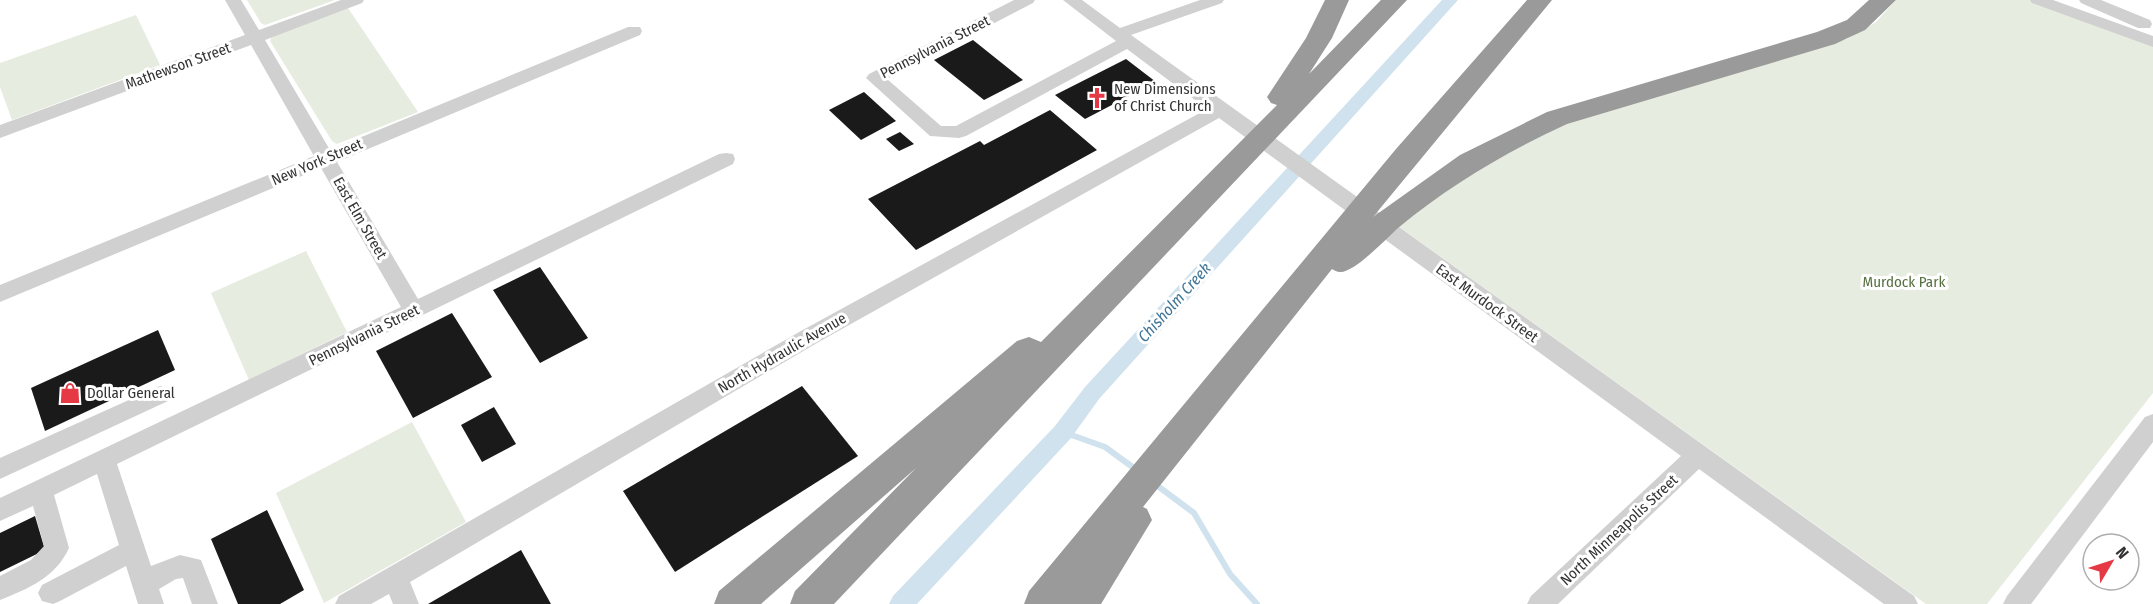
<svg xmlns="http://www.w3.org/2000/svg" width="2153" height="604" font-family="'Fira Sans Condensed',sans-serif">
<rect width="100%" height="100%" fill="#fff"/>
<g fill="#e6ecdf">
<polygon points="247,0 335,0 265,25 261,23"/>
<polygon points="1896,0 2031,0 2153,44 2153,393 1987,604 1926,604 1398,226 1461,176 1569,122 1847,39 1876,22"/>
<polygon points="348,8 418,112 337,144 332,141 270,41 272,36"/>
<polygon points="136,15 160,65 12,120 0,87 0,63"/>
<polygon points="306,251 347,332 249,380 211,293"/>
<polygon points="412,422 466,522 324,603 276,493"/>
</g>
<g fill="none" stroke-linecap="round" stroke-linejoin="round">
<g stroke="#cfe2ee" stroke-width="6">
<polyline points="1063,432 1105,447 1138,471"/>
<polyline points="1155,484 1194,513 1230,574 1257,604"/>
</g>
<polygon fill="#cfe2ee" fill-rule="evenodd" points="1442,0 1458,0 1099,399 1071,438 917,604 889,604 893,596 1055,426 1085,387"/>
</g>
<g fill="#1a1a1a">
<polygon points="973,40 1023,80 984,100 934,60"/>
<polygon points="1126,59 1156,82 1085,119 1055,95"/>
<polygon points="864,92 896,121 861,140 829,110"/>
<polygon points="1050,110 1097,150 916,250 868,199 980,141 984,145"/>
<polygon points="900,132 914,144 899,151 886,139"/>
<polygon points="540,267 588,338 540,363 493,290"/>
<polygon points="452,313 492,377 413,418 376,351"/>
<polygon points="158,330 175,370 45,431 31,388"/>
<polygon points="802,386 858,456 675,572 623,491"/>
<polygon points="494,407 516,444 482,462 461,425"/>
<polygon points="267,510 304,590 280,604 238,604 211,539"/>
<polygon points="35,516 45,550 0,572 0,533"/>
<polygon points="521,550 551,604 428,604"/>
</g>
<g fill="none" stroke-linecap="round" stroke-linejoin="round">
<g fill="#d0d0d0" fill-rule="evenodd">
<path d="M 225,0 L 241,0 L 259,30 L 341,0 L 364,0 L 362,3 L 265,40 L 330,150 L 628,27 L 640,27 L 642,31 L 640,35 L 337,162 L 418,299 L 719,154 L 726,153 L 733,154 L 735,159 L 733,164 L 117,464 L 151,566 L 180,555 L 201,560 L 218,604 L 192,604 L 183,578 L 176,579 L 159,589 L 164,604 L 138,604 L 126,566 L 60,601 L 53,604 L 42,601 L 38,593 L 42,585 L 119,545 L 97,474 L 54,495 L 69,548 C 56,577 28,589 0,600 L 0,576 L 31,560 L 44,546 L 33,506 L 0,521 L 0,498 L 401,307 L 321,168 L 0,302 L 0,285 L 314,156 L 251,45 L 0,138 L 0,125 L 245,35 Z"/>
<polygon points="1014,0 1035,0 1033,3 887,79 941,126 956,126 1116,41 1063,0 1082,0 1120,28 1200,0 1224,0 1222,3 1131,35 1914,596 1918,604 1884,604 1699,469 1558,604 1527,604 1531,596 1681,456 1219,118 817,343 410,582 419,604 393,604 389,594 371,604 335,604 339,596 801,331 1207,109 1127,49 966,136 959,138 930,136 866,78 869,74"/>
<polygon points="2030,0 2053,0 2153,36 2153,47 2032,3"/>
<polygon points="2079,0 2101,0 2150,20 2152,24 2150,28 2138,28 2081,3"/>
<polygon points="160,386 168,389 171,395 168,401 0,479 0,458"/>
<polygon points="2153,414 2153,442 2031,604 2003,604 2007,596 2145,417"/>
</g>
<g fill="#9a9a9a" fill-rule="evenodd">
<polygon points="1325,0 1349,0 1332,38 1309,74 1381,0 1407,0 834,604 790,604 795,591 916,468 761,604 714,604 719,591 1017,341 1029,337 1041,342 1277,105 1271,103 1267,97 1306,38"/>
<path d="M 1527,0 L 1552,0 L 1373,217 L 1460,155 L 1547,112 L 1817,32 L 1847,20 L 1869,0 L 1896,0 L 1865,30 L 1835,44 L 1567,124 C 1506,152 1450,185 1398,228 C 1387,238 1354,273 1340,272 C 1337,272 1334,270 1332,269 L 1143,507 L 1147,509 L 1152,520 L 1101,604 L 1024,604 L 1029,591 L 1396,149 Z"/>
</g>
</g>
<defs>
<symbol id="church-bare" viewBox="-9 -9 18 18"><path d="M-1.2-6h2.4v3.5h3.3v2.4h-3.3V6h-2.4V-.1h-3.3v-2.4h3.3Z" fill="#e63946" stroke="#fff" stroke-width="2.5" paint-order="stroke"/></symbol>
<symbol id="shop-bare" viewBox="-9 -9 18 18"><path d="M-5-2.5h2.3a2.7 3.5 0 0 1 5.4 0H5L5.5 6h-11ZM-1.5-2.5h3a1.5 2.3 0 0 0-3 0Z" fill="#e63946" stroke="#fff" stroke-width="2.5" paint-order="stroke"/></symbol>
</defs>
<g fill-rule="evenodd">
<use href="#church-bare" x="1082" y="83" width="30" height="30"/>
<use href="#shop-bare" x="55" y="378" width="30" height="30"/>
</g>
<g text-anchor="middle" stroke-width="6" stroke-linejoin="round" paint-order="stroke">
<g font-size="15" fill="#333" stroke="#fff">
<text transform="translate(935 47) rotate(-27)" y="5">Pennsylvania Street</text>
<text transform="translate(178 66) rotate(-20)" y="5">Mathewson Street</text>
<text transform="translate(317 162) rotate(-23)" y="5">New York Street</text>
<text transform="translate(360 218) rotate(60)" y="5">East Elm Street</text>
<text transform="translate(1487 303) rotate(36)" y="5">East Murdock Street</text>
<text transform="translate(364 335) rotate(-26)" y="5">Pennsylvania Street</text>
<text transform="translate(782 353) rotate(-30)" y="5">North Hydraulic Avenue</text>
<text transform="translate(1619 530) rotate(-43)" y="5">North Minneapolis Street</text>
</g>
<g font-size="15" fill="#333" stroke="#fff" text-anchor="start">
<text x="1114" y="94">New Dimensions<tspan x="1114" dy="17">of Christ Church</tspan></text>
<text x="87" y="398">Dollar General</text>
</g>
<g font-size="15" fill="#56703f" stroke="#fff">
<text x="1904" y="287">Murdock Park</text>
</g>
<g font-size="16" font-style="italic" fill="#3f7597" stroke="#fff">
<text transform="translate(1174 302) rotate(-48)" y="6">Chisholm Creek</text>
</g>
</g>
<g transform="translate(2111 562) rotate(51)"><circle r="28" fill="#ffffff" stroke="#adadad" stroke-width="1.5"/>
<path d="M0-4.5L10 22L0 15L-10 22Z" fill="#e63946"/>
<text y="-9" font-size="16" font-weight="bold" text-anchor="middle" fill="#333333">N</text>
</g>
</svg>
